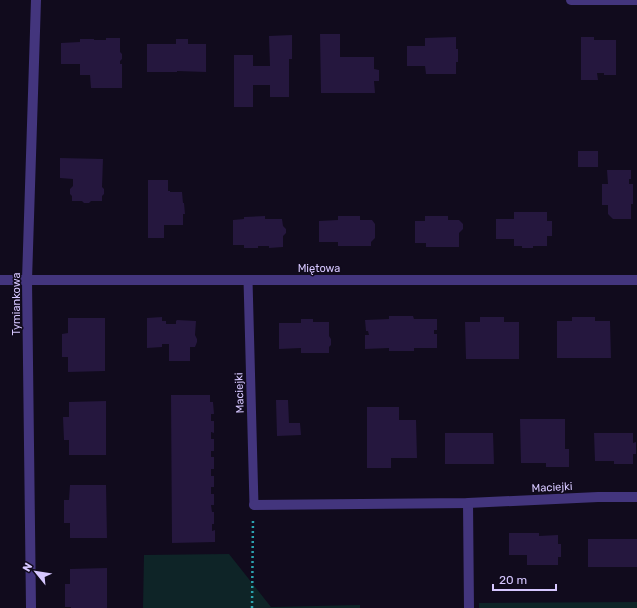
<svg xmlns="http://www.w3.org/2000/svg" width="637" height="608" font-family="Rubik,sans-serif">
<rect width="100%" height="100%" fill="#110b1d"/>
<g fill="#0e2427">
<polygon points="229,554 271,607 360,605 360,608 143,608 144,555"/>
<polygon points="637,602 637,608 479,608 479,603"/>
</g>
<g fill="#25173e">
<polygon points="320,34 340,34 340,57 374,57 374,69 379,70 379,81 374,81 375,93 321,93"/>
<polygon points="292,35 292,59 289,59 289,97 270,97 270,85 253,85 253,107 234,107 234,55 253,55 253,66 270,66 269,36"/>
<polygon points="456,37 456,49 458,49 458,62 456,62 456,74 426,74 425,66 407,66 407,46 425,46 425,38"/>
<polygon points="581,37 594,37 594,40 616,40 616,75 604,75 604,73 597,73 598,80 581,80"/>
<polygon points="106,38 120,38 120,52 122,54 122,59 120,61 120,64 122,64 122,88 91,88 90,75 80,75 80,64 61,64 61,43 80,42 80,39 94,39 94,40 106,40"/>
<polygon points="176,39 188,39 188,44 206,44 206,72 177,71 177,72 147,72 147,44 176,44"/>
<rect x="578" y="151" width="20" height="16"/>
<polygon points="60,158 103,159 102,187 104,189 104,194 102,196 102,201 91,201 89,203 84,203 82,201 72,201 72,196 70,194 70,189 73,186 73,179 60,178"/>
<polygon points="607,170 631,170 631,179 629,179 629,184 633,184 633,204 631,204 631,219 613,219 608,214 608,205 602,205 602,184 608,184"/>
<polygon points="148,180 168,180 168,191 170,191 170,192 182,192 183,203 184,203 185,214 183,214 183,225 164,225 164,238 148,238"/>
<polygon points="514,212 547,212 547,221 552,221 552,236 547,236 547,246 533,246 533,248 522,248 522,246 514,246 514,239 496,239 496,219 514,219"/>
<polygon points="265,216 265,219 282,219 283,226 286,229 286,233 283,236 283,247 269,248 269,246 258,246 258,248 244,248 244,245 233,245 233,220 244,219 244,217"/>
<polygon points="338,216 360,216 360,220 372,220 375,224 375,238 371,242 371,246 338,246 338,242 319,242 319,221 338,220"/>
<polygon points="425,216 448,216 448,220 459,220 463,224 463,229 459,233 459,247 426,247 426,243 415,243 415,221 425,221"/>
<polygon points="389,316 413,316 414,319 437,319 437,330 434,330 434,334 437,334 437,348 414,348 414,351 389,351 389,348 365,349 365,335 369,335 368,331 366,331 365,320 389,319"/>
<polygon points="162,317 162,321 166,321 166,324 176,324 176,321 177,320 196,321 195,335 197,339 197,342 195,347 190,347 190,361 169,361 169,344 162,344 162,347 147,348 147,318"/>
<polygon points="480,317 504,317 504,322 519,322 519,359 466,359 465,322 480,322"/>
<polygon points="572,317 595,317 595,321 610,321 611,358 557,358 557,321 572,321"/>
<polygon points="68,318 105,318 105,371 68,372 68,357 62,357 62,334 68,333"/>
<polygon points="301,319 313,319 313,322 329,322 329,336 331,339 331,345 329,347 329,353 301,353 301,348 279,349 279,323 301,323"/>
<polygon points="171,395 210,395 210,402 213,402 214,414 211,414 211,421 214,421 214,433 211,432 211,439 214,439 214,451 211,451 211,457 214,457 214,469 211,469 211,476 214,476 214,487 211,487 211,494 214,494 214,505 211,505 212,512 214,512 214,524 212,524 212,531 215,530 215,542 172,543"/>
<polygon points="276,400 288,400 289,423 300,423 301,435 277,436"/>
<polygon points="106,401 106,455 69,455 69,440 64,440 63,417 69,417 69,402"/>
<polygon points="367,407 399,407 399,420 416,420 417,458 391,458 391,468 367,468"/>
<polygon points="520,419 565,419 565,449 569,449 569,467 546,467 546,463 521,463"/>
<polygon points="445,433 493,433 494,464 445,464"/>
<polygon points="594,433 633,433 633,443 636,442 636,454 633,454 633,464 614,464 614,461 595,461"/>
<polygon points="70,485 106,485 107,538 70,538 70,523 64,523 64,500 69,500"/>
<polygon points="509,533 539,533 539,536 558,535 558,544 561,544 561,557 558,557 558,565 527,565 527,555 509,555"/>
<rect x="588" y="539" width="49" height="28"/>
<polygon points="107,568 107,608 71,608 71,607 65,607 65,584 70,584 70,569"/>
</g>
<g fill="none" stroke-linecap="round" stroke-linejoin="round">
<polyline stroke="#2aa4b0" stroke-width="2.5" stroke-dasharray="2 3" stroke-linecap="butt" points="252,608 253,519"/>
<polyline stroke="#43357d" stroke-width="9" points="248,280 254,505"/>
<g stroke="#43357d" stroke-width="10">
<polyline points="571,0 637,0"/>
<polyline points="0,280 637,280"/>
<polyline points="468,503 469,608"/>
<polyline points="254,505 468,503 598,497 637,497"/>
<polyline points="31,608 27,280 36,0"/>
</g>
</g>
<g text-anchor="middle" stroke-width="3" stroke-linejoin="round" paint-order="stroke">
<g font-size="11" fill="#d6c7ff" stroke="#110b1d">
<text x="319" y="272">Miętowa</text>
<text transform="translate(16 304) rotate(-90)" y="4">Tymiankowa</text>
<text transform="translate(239 393) rotate(-92)" y="4">Maciejki</text>
<text transform="translate(552 487) rotate(-3)" y="4">Maciejki</text>
</g>
</g>
<g transform="translate(36 572) rotate(300)" stroke="#110b1d" stroke-width="3" paint-order="stroke">
<path d="M0-3L7 15L0 10L-7 15Z" fill="#d6c7ff"/>
<text y="-6" font-size="11" font-weight="bold" text-anchor="middle" fill="#d6c7ff">N</text>
</g>
<path d="M493 584v6h63v-6" fill="none" stroke="#d6c7ff" stroke-width="2"/>
<text x="499" y="584" font-size="12" fill="#d6c7ff" stroke="#110b1d" stroke-width="3" paint-order="stroke">20 m</text>
</svg>
